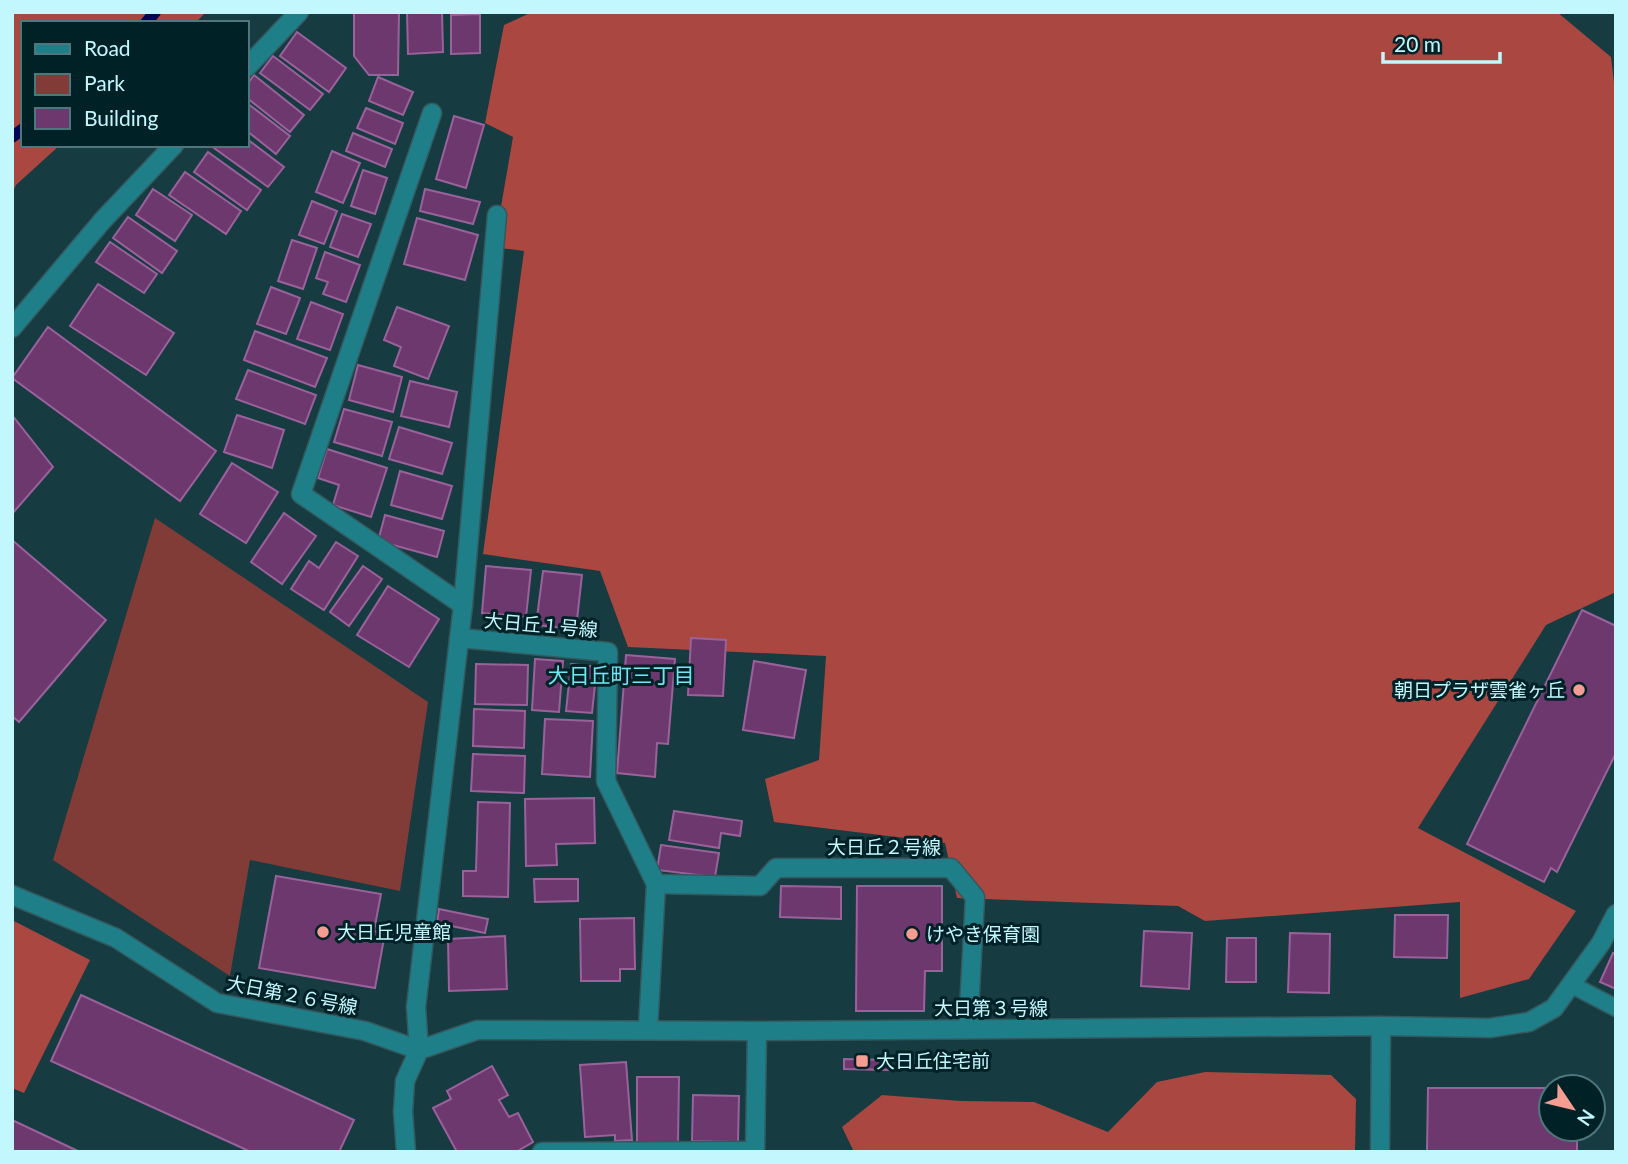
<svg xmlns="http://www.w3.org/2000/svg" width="1628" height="1164" font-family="Lato,'Noto Sans JP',sans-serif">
<rect width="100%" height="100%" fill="#163b40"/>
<polygon fill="#823c37" points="155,518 428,702 400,891 250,860 230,976 53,860"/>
<g fill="#aa4741">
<polygon points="12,12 206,12 195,23 23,23 23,145 60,145 16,185 12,193"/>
<polygon points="532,12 1557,12 1611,57 1616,100 1616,592 1546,625 1418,828 1576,911 1529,979 1460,998 1460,902 1205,921 1178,906 957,898 945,843 774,822 765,779 819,760 826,656 628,647 600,571 483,554 524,251 494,247 513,137 485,123 504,25"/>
<polygon points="12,920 90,960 24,1093 12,1088"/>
<polygon points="1205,1072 1331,1075 1356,1099 1355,1152 854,1152 842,1127 882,1095 961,1101 1034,1102 1108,1132 1157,1082"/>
</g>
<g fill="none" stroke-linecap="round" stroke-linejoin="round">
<g stroke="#030654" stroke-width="12">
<polyline points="146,23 155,12"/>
<polyline points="12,137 23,129"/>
</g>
</g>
<g fill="#6d386e" stroke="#9a629b" stroke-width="2">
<polygon points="354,12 399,12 398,75 369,75 354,56"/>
<polygon points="407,12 442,12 443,52 408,54"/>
<polygon points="480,14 480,53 451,54 451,15"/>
<polygon points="297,32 346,68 329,92 280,56"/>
<polygon points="273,56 323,94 310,110 260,73"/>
<polygon points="254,75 304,115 290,132 247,98 247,85"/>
<polygon points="378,77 413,92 403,115 369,101"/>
<polygon points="247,103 290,136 276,154 247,131"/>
<polygon points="366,108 403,123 395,144 357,128"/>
<polygon points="454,116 484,125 466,188 436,179"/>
<polygon points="353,133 392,149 385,167 346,151"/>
<polygon points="247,139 284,167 268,187 214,148 216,145 247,145"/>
<polygon points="332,151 360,163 343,203 316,192"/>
<polygon points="208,152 261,190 247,210 194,172"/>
<polygon points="363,170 387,178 375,214 351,206"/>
<polygon points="185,172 241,211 226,234 169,195"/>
<polygon points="153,189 192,215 175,241 136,215"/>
<polygon points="425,189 480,202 473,224 420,211"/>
<polygon points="312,201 337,211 324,244 299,235"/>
<polygon points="342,214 371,224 358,257 330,247"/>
<polygon points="128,217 177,251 162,273 113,238"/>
<polygon points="417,218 478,235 465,280 404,264"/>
<polygon points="292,240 317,248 303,289 278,281"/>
<polygon points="110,242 157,274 144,293 96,262"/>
<polygon points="325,252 360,265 346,302 323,294 328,282 316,278"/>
<polygon points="98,284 174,333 146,375 70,326"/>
<polygon points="271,287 300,298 286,334 257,324"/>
<polygon points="311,302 343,314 330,350 297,339"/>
<polygon points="397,307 449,326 428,379 394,366 401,347 384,340"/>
<polygon points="48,327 216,451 180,501 12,378"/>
<polygon points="255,331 327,358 315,387 244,360"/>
<polygon points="358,365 402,377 393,412 349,400"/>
<polygon points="248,370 316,395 305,424 236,399"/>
<polygon points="410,381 457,392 449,427 401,416"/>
<polygon points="344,409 392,422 382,456 334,442"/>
<polygon points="12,415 53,467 12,514"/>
<polygon points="237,415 284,430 272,468 224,452"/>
<polygon points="399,427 452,443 442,474 389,459"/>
<polygon points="327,449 387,468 371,517 333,505 339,485 318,478"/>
<polygon points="232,463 278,492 246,543 200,514"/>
<polygon points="400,471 452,486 442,519 391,505"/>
<polygon points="284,513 316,536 282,584 251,562"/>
<polygon points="385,515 444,531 437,557 378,541"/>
<polygon points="12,540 106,620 19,722 12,716"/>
<polygon points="336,542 358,556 324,610 291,589 309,561 319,568"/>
<polygon points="363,566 382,579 349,626 330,612"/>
<polygon points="486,566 531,570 526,617 482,613"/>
<polygon points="543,571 582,575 576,629 536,625"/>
<polygon points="388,586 439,619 409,667 357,635"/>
<polygon points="1582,610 1616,626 1616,753 1557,872 1551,868 1544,882 1467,844"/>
<polygon points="691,638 726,640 723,696 688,695"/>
<polygon points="626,655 675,659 668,744 657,743 655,777 617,773"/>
<polygon points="535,659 563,661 559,712 532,710"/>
<polygon points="754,661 806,670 794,738 743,730"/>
<polygon points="476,664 528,665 527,705 475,704"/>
<polygon points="571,664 597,667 592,713 566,711"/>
<polygon points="474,709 525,711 524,748 473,746"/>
<polygon points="545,719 593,721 590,777 542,774"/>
<polygon points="473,754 525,756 524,793 471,791"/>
<polygon points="594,798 595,843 556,844 557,865 526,866 525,799"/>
<polygon points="478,802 510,803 508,897 463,896 463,871 476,871"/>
<polygon points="674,811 742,821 740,836 721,833 719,848 669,840"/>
<polygon points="661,845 719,853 715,877 657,870"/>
<polygon points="276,876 381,894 374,931 385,933 375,988 259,968"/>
<polygon points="534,879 578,879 578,901 535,902"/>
<polygon points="781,886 841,887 841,919 780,917"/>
<polygon points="857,886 942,886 942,971 925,971 924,1011 856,1011"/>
<polygon points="439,909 488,919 485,933 437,923"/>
<polygon points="1395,915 1448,915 1447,958 1394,957"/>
<polygon points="634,918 635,969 620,969 620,981 581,981 580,919"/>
<polygon points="1144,931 1192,933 1189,989 1141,986"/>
<polygon points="1290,933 1330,934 1329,993 1288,992"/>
<polygon points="505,936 507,989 449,991 448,939"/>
<polygon points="1227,938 1256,938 1256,982 1226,982"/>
<polygon points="1613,953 1616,954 1616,989 1600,982"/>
<polygon points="81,995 354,1120 339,1152 251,1152 51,1061"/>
<polygon points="844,1059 889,1060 888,1070 844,1069"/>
<polygon points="626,1062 632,1140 615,1141 615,1135 585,1137 580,1065"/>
<polygon points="492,1066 508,1095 499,1100 509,1117 518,1113 533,1142 516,1152 457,1152 433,1108 451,1099 447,1091"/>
<polygon points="637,1077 679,1077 678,1144 637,1144"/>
<polygon points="1428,1088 1551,1088 1551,1129 1577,1129 1577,1152 1427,1152"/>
<polygon points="693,1095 739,1096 738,1142 692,1141"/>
<polygon points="12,1120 80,1152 12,1152"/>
</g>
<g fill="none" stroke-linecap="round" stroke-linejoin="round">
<defs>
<polyline id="service" points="1572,985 1616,1008"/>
<g id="minor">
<polyline points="247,67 299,12"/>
<polyline points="432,113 301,494 463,605"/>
<polyline points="12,328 103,220 174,145"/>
<polyline points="459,638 608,652 606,781 656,884 648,1029"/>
<polyline points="656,884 760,886 776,868 951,868 975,897 968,1029"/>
<polyline points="12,895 116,938 217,1003 365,1031 419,1050 416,1007 463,605 497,215"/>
<polyline points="542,1152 755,1151"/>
<polyline points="755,1152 757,1031"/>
<polyline points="1380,1152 1381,1026"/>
</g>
<polyline id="tertiary" points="406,1152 403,1112 405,1081 419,1050 477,1030 757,1031 1381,1026 1490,1028 1529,1022 1554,1008 1601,943 1616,914"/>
</defs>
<use href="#service" stroke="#33595f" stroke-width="19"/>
<use href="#minor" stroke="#33595f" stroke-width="21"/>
<use href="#tertiary" stroke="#33595f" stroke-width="21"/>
<use href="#service" stroke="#1f7f89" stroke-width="16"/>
<use href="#minor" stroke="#1f7f89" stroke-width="18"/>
<use href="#tertiary" stroke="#1f7f89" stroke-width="18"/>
</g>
<g fill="#f59c93" stroke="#002227" stroke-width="2.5">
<circle cx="1579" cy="690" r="7"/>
<circle cx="323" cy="932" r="7"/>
<circle cx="912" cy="934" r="7"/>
<rect x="855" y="1054" width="14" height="14" rx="3.5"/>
</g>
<g text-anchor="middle" stroke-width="6" stroke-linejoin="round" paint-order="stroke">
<g font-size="19" fill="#c3f7fe" stroke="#002227">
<text transform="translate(541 625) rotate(5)" y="7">大日丘１号線</text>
<text x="884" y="854">大日丘２号線</text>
<text transform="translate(292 995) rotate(11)" y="7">大日第２６号線</text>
<text x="991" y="1015">大日第３号線</text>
</g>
<g font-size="19" fill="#c3f7fe" stroke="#002227" text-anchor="start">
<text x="1565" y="697" text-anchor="end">朝日プラザ雲雀ヶ丘</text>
<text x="337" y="939">大日丘児童館</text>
<text x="926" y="941">けやき保育園</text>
<text x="876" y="1068">大日丘住宅前</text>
</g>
<g font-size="21" fill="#70e5f3" stroke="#002227">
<text x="621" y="683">大日丘町三丁目</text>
</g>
</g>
<rect width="1628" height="1164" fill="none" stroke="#c3f7fe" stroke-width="28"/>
<rect x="21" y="21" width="228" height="126" fill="#002227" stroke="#4e777d" stroke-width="2"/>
<rect x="35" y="44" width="35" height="10" fill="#1f7f89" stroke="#4e777d" stroke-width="2"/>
<text x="84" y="56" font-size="21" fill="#c3f7fe">Road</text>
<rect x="35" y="74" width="35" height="21" fill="#823c37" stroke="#4e777d" stroke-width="2"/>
<text x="84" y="91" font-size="21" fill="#c3f7fe">Park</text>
<rect x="35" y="108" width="35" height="21" fill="#6d386e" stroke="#4e777d" stroke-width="2"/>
<text x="84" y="126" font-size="21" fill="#c3f7fe">Building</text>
<g transform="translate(1572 1108) rotate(125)"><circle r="33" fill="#002227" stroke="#4e777d" stroke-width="2"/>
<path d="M0-5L12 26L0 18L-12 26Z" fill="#f59c93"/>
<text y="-10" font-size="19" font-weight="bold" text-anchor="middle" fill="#c3f7fe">N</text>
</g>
<path d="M1383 52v10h117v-10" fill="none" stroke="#c3f7fe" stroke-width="3.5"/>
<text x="1394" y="52" font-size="21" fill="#c3f7fe" stroke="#002227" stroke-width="5" paint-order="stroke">20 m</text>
</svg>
